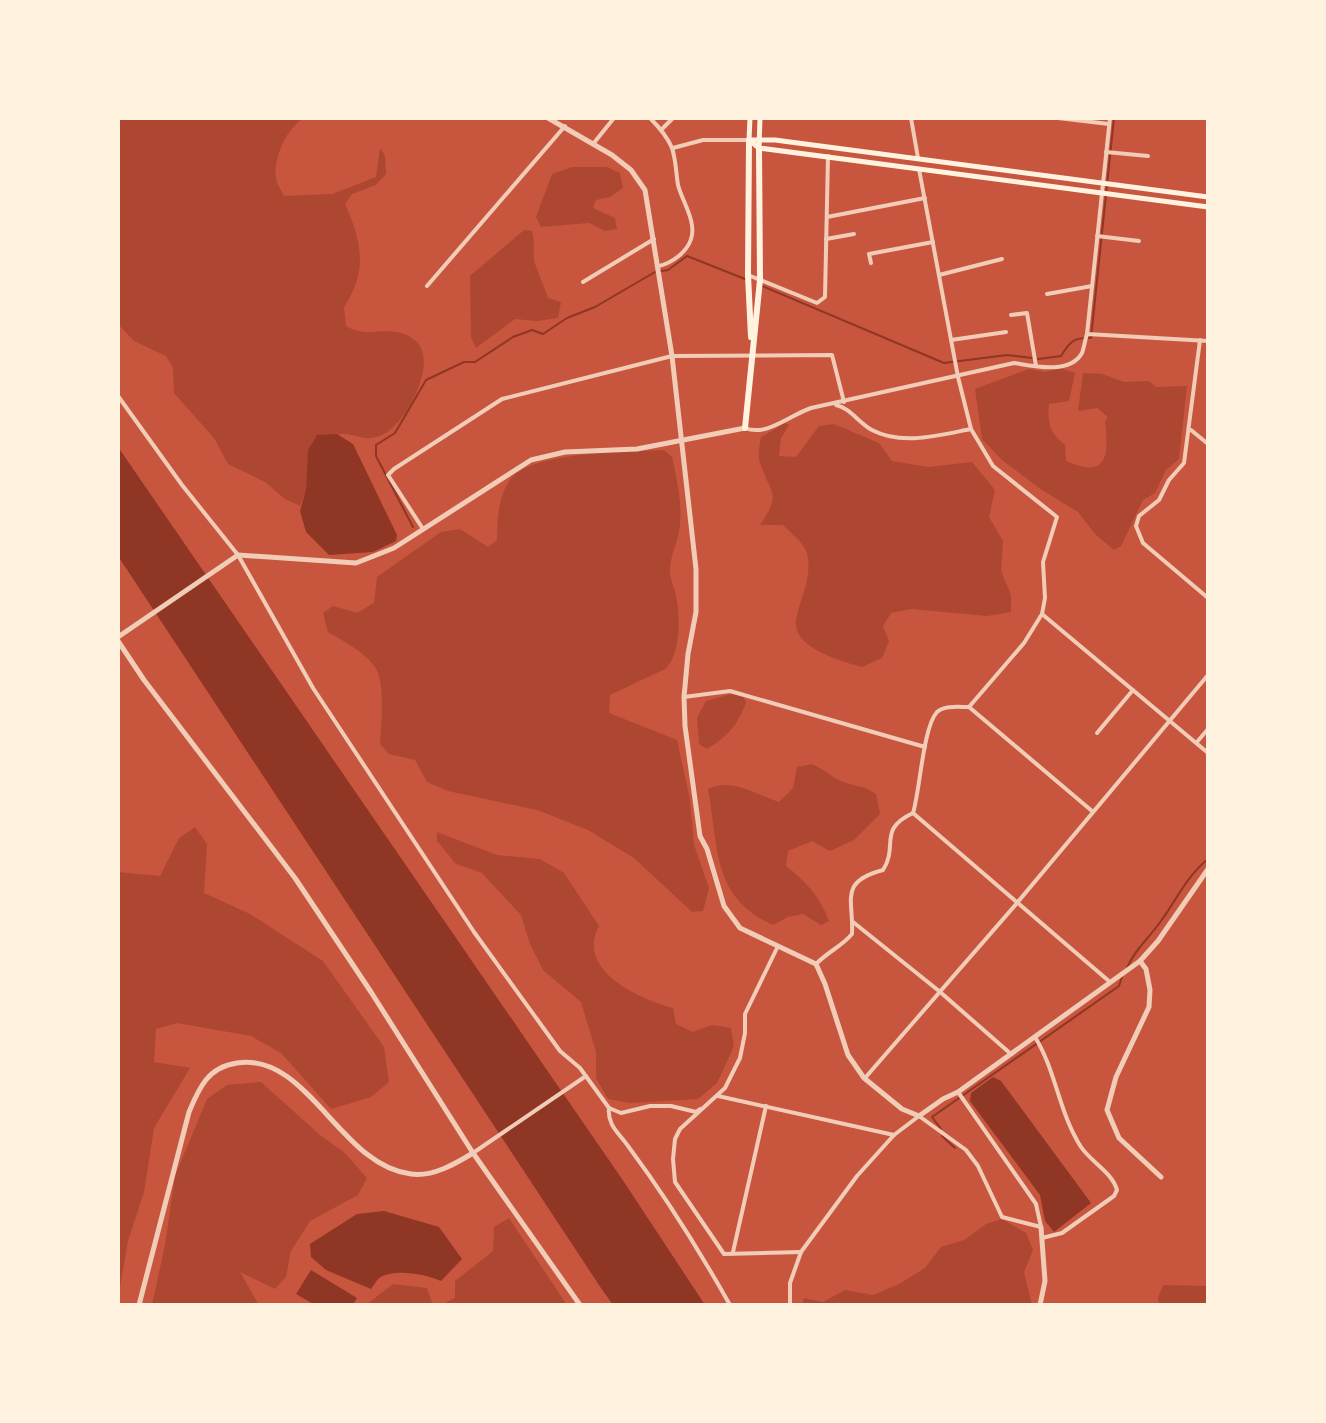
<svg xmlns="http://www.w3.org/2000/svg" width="1326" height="1423" font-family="'Archivo Narrow',sans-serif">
<rect width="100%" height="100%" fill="#c8553d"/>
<g fill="#ae4732">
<path d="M 118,118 L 304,118 C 286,129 273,158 276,179 C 277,185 282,191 284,196 L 332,194 L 376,177 L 380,148 L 385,156 L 386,174 L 376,185 L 352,194 L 345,204 C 362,242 368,271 344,307 L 346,326 C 369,340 389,323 412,338 C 441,356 410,414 390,430 C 366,448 355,430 336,435 C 327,437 316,445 308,450 L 306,489 L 300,506 L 285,499 L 265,482 L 228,464 L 214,438 L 174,393 L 173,368 L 166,356 L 134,341 L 118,324 Z"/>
<polygon points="572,167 607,167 620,173 623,188 610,197 596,200 593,208 615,218 617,229 605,231 589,223 541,227 536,217 552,174"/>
<path d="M 524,230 L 532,231 C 535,242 533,248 534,259 C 535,267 545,287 548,298 L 561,302 L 558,318 L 537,321 L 515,319 L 476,348 L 471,337 L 470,276 Z"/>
<path d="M 1060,368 L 1075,373 L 1069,401 L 1049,404 C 1047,422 1050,434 1065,445 L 1066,461 C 1108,479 1109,456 1105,421 L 1108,417 L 1097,408 L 1078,411 L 1083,373 L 1102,374 L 1124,382 L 1149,381 L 1156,387 L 1187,386 L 1179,459 L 1166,470 L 1155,493 L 1143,500 L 1121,546 L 1114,550 L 1095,534 L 1078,512 L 1042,490 L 1002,460 L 982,439 L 975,389 L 1029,369 L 1045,372 Z"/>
<path d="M 785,423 L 789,425 L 781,438 L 779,456 L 796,457 L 819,426 L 834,424 L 879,443 L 892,461 L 928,467 L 972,462 L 995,490 L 989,517 L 1003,541 L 1001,571 L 1011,595 L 1011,612 L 987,616 L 911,609 L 891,613 L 883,626 L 889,641 L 882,658 L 862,667 C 842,661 792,648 796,620 C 800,597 813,578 807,553 C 804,543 790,532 783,525 L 760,525 C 782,493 771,495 760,463 C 757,455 760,445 761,437 Z"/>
<path d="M 664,450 L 672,457 C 677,479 682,502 680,525 C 679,539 671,553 670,568 C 669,576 673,584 675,592 C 681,612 681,655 665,669 L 610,695 L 609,713 L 677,740 L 690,800 L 694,845 L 709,888 L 703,911 L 692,912 L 634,858 L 588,830 L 537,810 L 448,791 L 427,782 L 415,760 L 389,754 L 380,744 C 381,723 386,685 375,667 C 365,652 343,641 328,632 L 323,613 L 333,606 L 357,613 L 374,603 L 377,577 L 441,532 L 460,529 L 488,547 L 497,540 C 497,520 498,497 510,480 C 529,451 630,452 664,450 Z"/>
<path d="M 731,694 L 743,696 L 746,703 C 737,726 728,736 707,749 L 699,744 L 697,718 L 706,701 Z"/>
<path d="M 812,764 C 824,769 835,780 846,783 C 859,787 865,786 876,794 L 880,814 L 854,840 L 830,851 L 812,841 L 788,851 L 786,866 C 806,881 820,897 829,921 L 821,925 L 803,914 L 788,917 L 773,925 C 711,897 719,847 708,789 C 732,777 756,795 779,802 L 793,788 L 797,767 Z"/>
<polygon points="195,827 207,844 204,893 250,914 323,961 384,1047 389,1082 371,1097 331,1109 281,1053 251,1036 177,1023 156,1029 154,1062 190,1068 154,1128 144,1192 128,1241 118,1299 118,872 160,876 179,838"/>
<path d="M 437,832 L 497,855 L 540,859 L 564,873 L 599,926 C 575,970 639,999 673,1008 L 676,1024 L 693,1032 L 712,1025 L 731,1028 L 734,1046 L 717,1083 L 698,1099 L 630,1103 L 608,1099 L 596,1078 L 596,1052 L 581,1002 L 543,970 L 530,944 L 521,915 L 482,873 L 456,864 L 437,841 Z"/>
<polygon points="261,1082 320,1135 345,1153 367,1178 358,1195 310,1221 291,1251 286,1277 275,1289 240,1272 259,1305 152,1305 165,1245 175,1176 207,1099 227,1085"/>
<polygon points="509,1218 567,1305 441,1305 455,1298 455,1281 493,1251 494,1227"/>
<polygon points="1002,1219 1026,1233 1033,1250 1024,1272 1032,1305 802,1305 804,1298 823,1302 845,1290 873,1295 899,1284 925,1268 941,1247 964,1240 986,1224"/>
<polygon points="393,1284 427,1288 433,1305 366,1305"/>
<polygon points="1163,1285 1208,1286 1208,1305 1159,1305 1158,1298"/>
</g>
<g fill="#8f3625">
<polygon points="337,434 353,444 397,535 396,541 373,552 329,555 306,532 300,511 306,489 308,450 317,435"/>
<polygon points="118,447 624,1182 705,1305 613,1305 601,1288 118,556"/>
<polygon points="993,1077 1001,1081 1091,1203 1054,1232 1045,1221 1040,1195 970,1101 971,1093"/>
<path d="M 384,1211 L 439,1227 L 462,1259 L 441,1281 C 426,1274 394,1268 379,1278 C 376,1281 374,1285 371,1289 L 326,1270 L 311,1257 L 310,1244 L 357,1214 Z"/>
<polygon points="311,1270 357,1298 353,1305 315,1305 296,1294"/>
</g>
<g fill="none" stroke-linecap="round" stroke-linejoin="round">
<g stroke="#8f3625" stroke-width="2">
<polyline points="661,271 668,270 687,256 745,279"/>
<polyline points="762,286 944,363 1007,355 1032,358"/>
<path d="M 1038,359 L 1061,356 C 1070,342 1073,337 1091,338 L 1114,118"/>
<polyline points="413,527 376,456 376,445 395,433 426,380 464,362 475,362 513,337 532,330 543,334 567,318 595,307 655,272"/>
<path d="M 1127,968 C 1135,949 1149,938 1161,921 C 1177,899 1186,877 1208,859"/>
<polyline points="941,1129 932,1117 1119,986 1122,977"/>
<polyline points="942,1136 955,1148"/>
</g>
<g stroke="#f1ccb7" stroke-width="4">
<path d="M 650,118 C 659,127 667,136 672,148 C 676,160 676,173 678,185 C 682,201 697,222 691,239 C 687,252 672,263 659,266"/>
<polyline points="911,118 918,158"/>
<polyline points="1058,118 1109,124"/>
<polyline points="662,129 673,118"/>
<polyline points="593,144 614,118"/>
<polyline points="673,148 703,140 749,140"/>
<polyline points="1106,152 1148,156"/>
<polyline points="827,217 925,198"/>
<polyline points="1097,236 1139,241"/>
<polyline points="826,239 854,234"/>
<polyline points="871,263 869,254 933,242"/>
<polyline points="748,275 817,303 825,297 828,156"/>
<polyline points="939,275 1002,259"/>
<polyline points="583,282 654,239"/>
<polyline points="427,286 565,126"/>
<polyline points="1047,294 1092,286"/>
<polyline points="1011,315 1027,313 1036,366"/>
<polyline points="1087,334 1208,341"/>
<polyline points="951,340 1006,332"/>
<polyline points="1200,340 1184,463 1169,480 1159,500 1139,516 1136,526 1143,543 1208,598"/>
<path d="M 118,396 L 182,485 L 238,555 L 313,688 L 474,932 L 560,1051 L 580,1068 L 609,1108 C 607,1125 619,1133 628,1146 C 666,1197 699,1250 730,1305"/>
<path d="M 836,405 C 850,408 859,423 872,430 C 902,446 940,435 971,429"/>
<path d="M 745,428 C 767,437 790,415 811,408 L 1014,363 C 1033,366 1070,375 1082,353 C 1084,348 1085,340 1087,334 L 1110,118"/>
<polyline points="1191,430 1208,444"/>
<polyline points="423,529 388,475 394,469 502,399 672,356 832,355 844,402"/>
<polyline points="1042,614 1208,753"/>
<polyline points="684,697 730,691 925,747"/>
<polyline points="969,707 1092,811"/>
<polyline points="1097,733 1133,690"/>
<polyline points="1197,742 1208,729"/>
<polyline points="913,813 1110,982"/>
<polyline points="853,922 939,991 1011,1054"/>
<polyline points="778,946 745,1014 745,1033 740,1058 725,1088 680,1129 675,1139 673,1159 675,1182 724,1254 801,1252"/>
<path d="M 816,964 C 829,951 842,946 852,934 C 854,900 838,882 883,870 C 899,845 877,830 913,813 C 920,791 923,727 937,712 C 944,705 960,707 969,707 L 1024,643 L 1042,614 L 1045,598 L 1043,562 L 1057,517 L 993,466 L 971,429 L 958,377 L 919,169"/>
<path d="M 1035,1037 C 1056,1071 1059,1113 1081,1147 C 1091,1162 1112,1172 1117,1190 L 1114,1196 L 1062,1233 L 1042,1238"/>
<polyline points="865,1078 1017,903 1208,675"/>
<polyline points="718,1096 894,1135"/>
<polyline points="609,1108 621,1113 650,1106 671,1106 696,1112 700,1109"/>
<polyline points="473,1153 586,1076"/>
<polyline points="733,1252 766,1106"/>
<polyline points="790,1305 790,1283 801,1252 857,1176 894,1135 919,1116 966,1150 978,1166 1002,1217 1041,1227 1036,1204 958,1092"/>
</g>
<g stroke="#f1ccb7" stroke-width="5">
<polyline points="548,118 612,155 631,170 645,190 672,356 696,569 696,612 688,654 684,697 685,726 700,836 707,849 724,906 740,928 816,964 825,984 848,1055 864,1078 902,1109 919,1116 943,1099 958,1092 1140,961 1158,941 1208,869"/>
<polyline points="118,637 238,555 356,563 394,548 531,460 565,452 637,449 745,428"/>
<polyline points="118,641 144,680 295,878 371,992 473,1153 580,1305"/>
<polyline points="1140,961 1146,969 1150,990 1149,1007 1116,1077 1107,1110 1119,1138 1161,1177"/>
<path d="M 139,1305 L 189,1112 C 199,1088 208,1067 237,1063 C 308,1052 340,1166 411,1174 C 433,1177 455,1164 473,1153"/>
<polyline points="1040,1305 1045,1281 1041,1227"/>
</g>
<g stroke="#fff3e0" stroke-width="5">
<polyline points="749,140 759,148 1208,207"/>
<polyline points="749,140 750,118"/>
<polyline points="750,140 775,140 1208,197"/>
<polyline points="759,148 760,118"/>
</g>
<g stroke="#fff3e0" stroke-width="6">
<polyline points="749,140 748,275 751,337"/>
<polyline points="745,428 760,280 759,148"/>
</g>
</g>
<rect width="1326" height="1423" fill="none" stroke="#fff3e0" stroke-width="240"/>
</svg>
